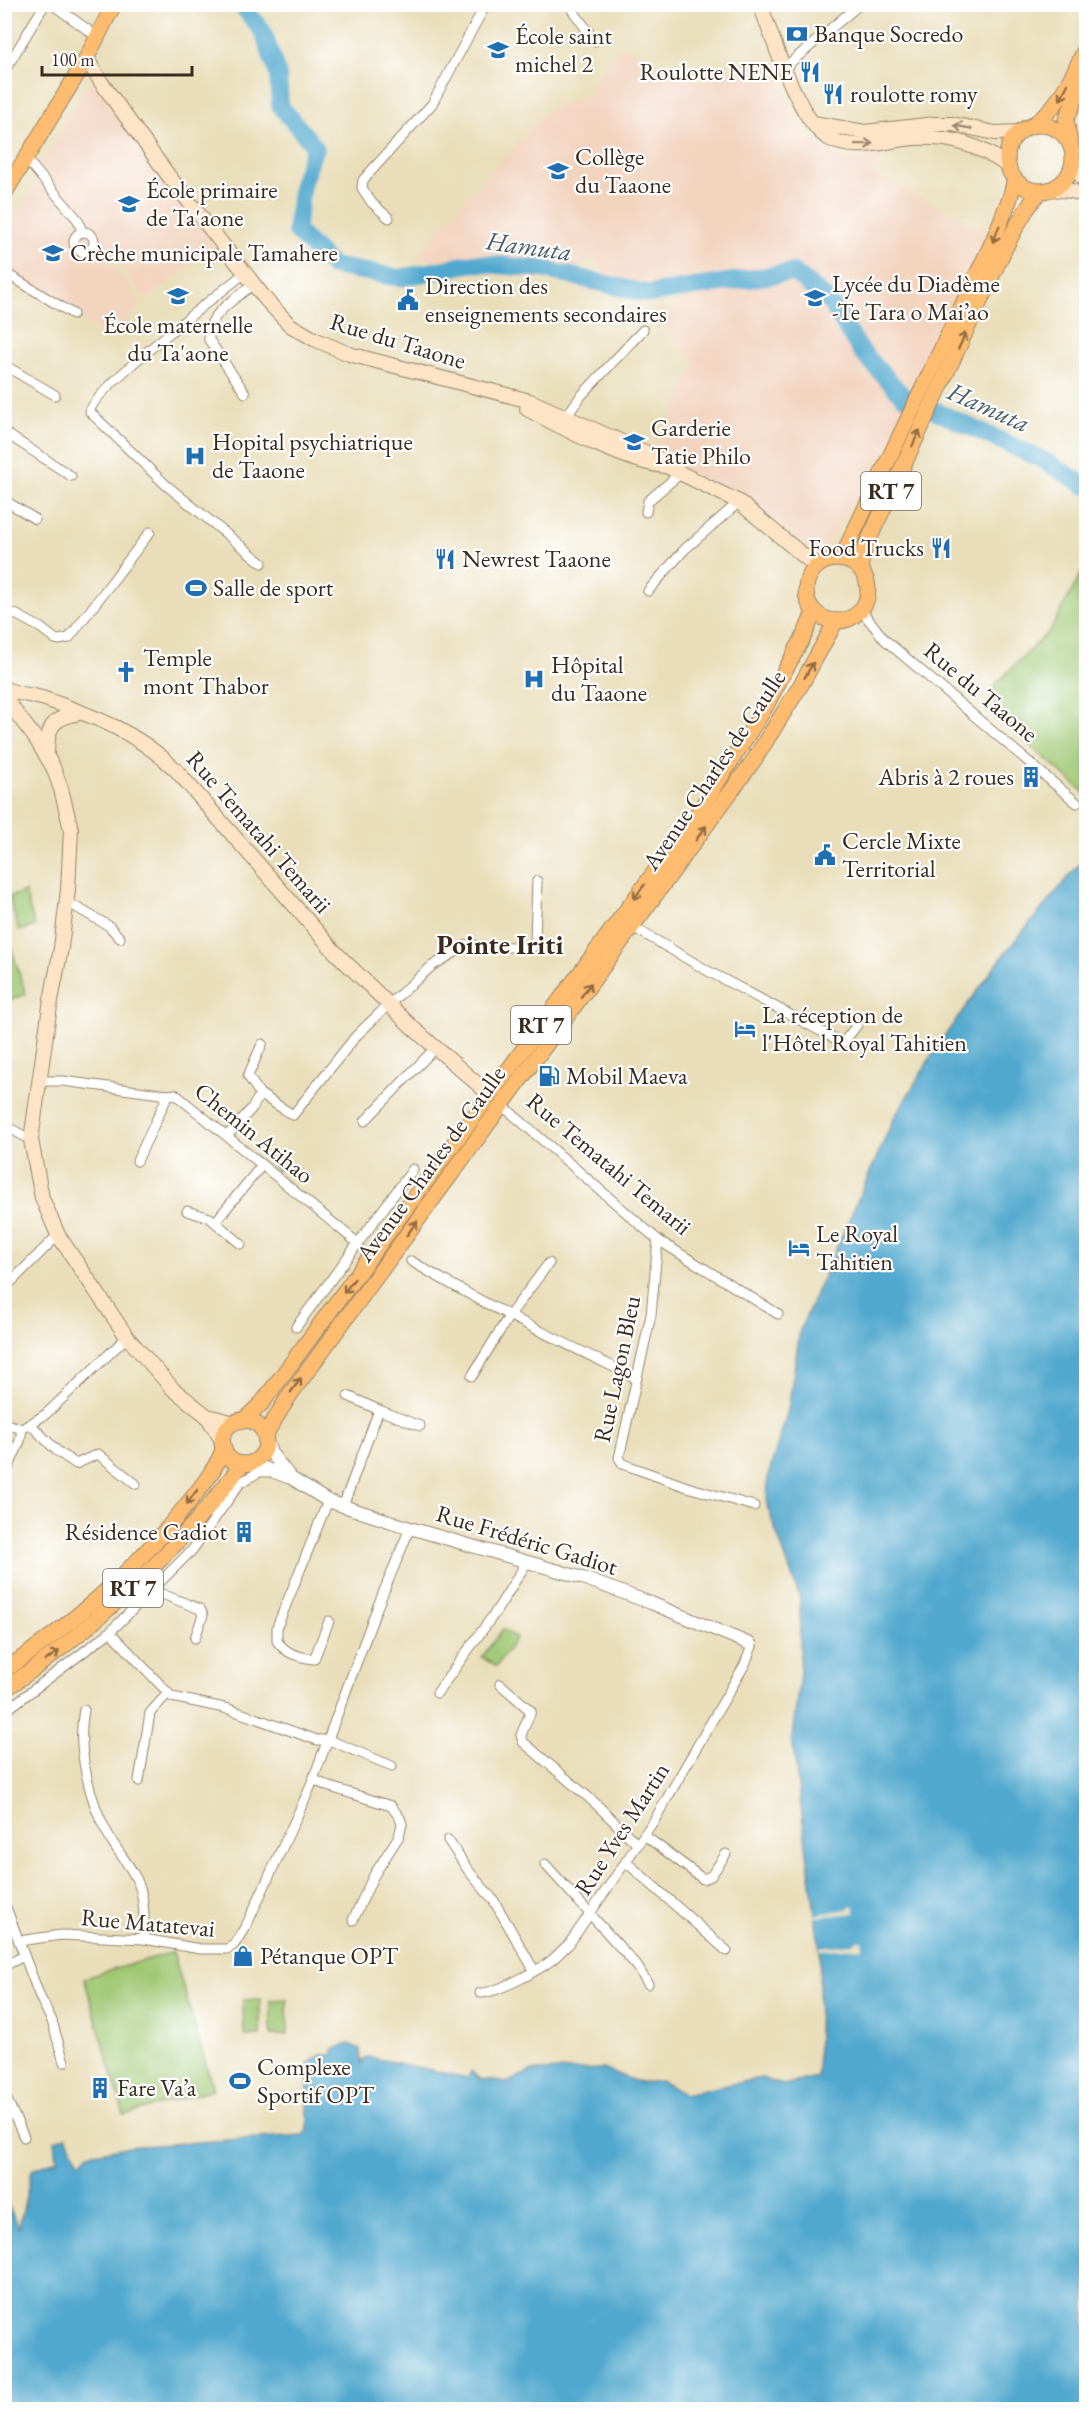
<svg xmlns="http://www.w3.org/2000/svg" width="1091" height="2414" font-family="'EB Garamond',serif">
<rect width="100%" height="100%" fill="#fff"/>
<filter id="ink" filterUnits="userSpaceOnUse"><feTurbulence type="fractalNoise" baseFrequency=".0167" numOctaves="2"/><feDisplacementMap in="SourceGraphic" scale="12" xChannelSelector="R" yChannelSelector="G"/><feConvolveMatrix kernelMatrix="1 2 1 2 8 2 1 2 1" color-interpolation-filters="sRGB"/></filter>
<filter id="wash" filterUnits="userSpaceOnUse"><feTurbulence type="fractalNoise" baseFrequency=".008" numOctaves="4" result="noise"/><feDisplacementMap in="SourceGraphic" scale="24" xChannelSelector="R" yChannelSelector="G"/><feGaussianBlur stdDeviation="1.35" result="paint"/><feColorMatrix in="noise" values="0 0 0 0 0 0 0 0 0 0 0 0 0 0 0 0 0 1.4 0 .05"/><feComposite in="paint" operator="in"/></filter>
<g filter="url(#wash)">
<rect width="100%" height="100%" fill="#e9deb9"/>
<g fill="#f3d4bf">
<polygon points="621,44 675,74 702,83 765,53 804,137 844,161 887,155 872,173 987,230 884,458 819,556 741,495 651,457 696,364 661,324 680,301 601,275 595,257 576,269 511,259 448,265 416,257 464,200 551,107 583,97"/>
<polygon points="93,78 215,246 147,300 40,163"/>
<polygon points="40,178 142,302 109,338 5,273 4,233"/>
</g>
<g fill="#9fc873" stroke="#6d7948" stroke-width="1.5">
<polygon points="1086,565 1086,794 988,709 996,684 1051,629"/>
<polygon points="25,892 35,926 19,931 9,897"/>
<polygon points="4,926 26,994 5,1002 4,1002"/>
<polygon points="503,1629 516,1638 496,1667 482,1657"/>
<polygon points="173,1952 213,2089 124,2115 84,1978"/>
<polygon points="260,1999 260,2035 244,2036 243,2000"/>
<polygon points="287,1999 288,2035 271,2035 271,2000"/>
</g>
<g fill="#51a8ce" stroke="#466976" stroke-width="1.5">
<polygon points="1086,856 1086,2409 5,2409 4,2197 19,2227 32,2170 57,2160 55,2140 67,2136 79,2162 89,2154 126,2147 303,2135 308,2130 308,2064 321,2055 333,2055 333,2049 349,2044 360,2049 362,2064 365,2059 369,2057 468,2078 471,2071 480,2079 507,2083 531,2071 603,2069 640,2083 661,2081 684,2094 761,2078 784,2085 817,2077 820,1952 792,1738 800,1673 800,1598 767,1506 768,1476 788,1410 800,1330 894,1118 938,1045 1005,953"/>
<circle cx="279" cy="1163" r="7"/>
</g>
<g fill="#e9deb9">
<polygon points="850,1906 854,1906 855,1913 815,1917 814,1915 848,1909"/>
<polygon points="856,1941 862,1941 863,1948 820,1950 819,1947 854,1944"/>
</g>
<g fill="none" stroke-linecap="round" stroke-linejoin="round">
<polyline stroke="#51a8ce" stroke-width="18" points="241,4 263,32 278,75 280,106 315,147 302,184 296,231 332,266 400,278 474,263 542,269 649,294 793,272 829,301 861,351 903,396 1043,460 1086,486"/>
</g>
</g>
<g filter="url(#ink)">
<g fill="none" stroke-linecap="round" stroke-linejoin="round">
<defs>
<g id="minor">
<polyline points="52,4 99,38"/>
<polyline points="568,4 595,41"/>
<polyline points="784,68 860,4"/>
<polyline points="4,72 45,4"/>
<polyline points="26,159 78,220 82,232"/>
<polyline points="389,218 372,203 362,188 363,180 432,104 486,4"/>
<circle cx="84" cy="242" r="10"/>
<polyline points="4,272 73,314"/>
<path d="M 245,273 C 222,291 90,392 90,412 L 166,485 L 262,563"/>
<polyline points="4,365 55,395"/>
<path d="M 245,393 L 209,340 C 204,316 238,297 254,284"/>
<polyline points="563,421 581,396 643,330"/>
<polyline points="4,432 71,476"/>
<polyline points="4,500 35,519"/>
<polyline points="646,512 648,501 681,473"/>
<polyline points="648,591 685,549 739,502"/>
<polyline points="861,610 885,640 1077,803"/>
<polyline points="4,621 10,614 15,614 41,628 55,639 59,640 69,638 150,532"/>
<polyline points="67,902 109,926 120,938"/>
<polyline points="633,927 708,971 843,1043 857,1025"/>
<polyline points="39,1081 63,1081 168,1095 175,1094 359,1244"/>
<polyline points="260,1094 293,1115 356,1036 388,1005 432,966 467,945 532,948 535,942 537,881"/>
<polyline points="503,1106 658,1240 778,1314"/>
<polyline points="365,1121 435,1048"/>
<polyline points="4,1125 31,1140"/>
<polyline points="227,1136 253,1107 260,1094 248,1076 262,1044"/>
<polyline points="137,1161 168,1095"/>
<polyline points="187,1211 210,1218 241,1244"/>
<polyline points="216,1221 262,1165"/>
<polyline points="658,1240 651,1315 619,1458 623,1464 687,1487 754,1506"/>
<path d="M 411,1261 C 484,1305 560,1341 636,1378"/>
<polyline points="4,1289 58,1235"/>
<polyline points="296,1327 413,1169"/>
<polyline points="472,1376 509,1316 549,1263"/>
<polyline points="348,1396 379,1410"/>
<polyline points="4,1423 22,1429"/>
<polyline points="30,1424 57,1451 76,1464 98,1454 136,1484"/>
<polyline points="4,1478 20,1441 22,1429 46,1414 127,1337"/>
<path d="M 328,1501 L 277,1627 L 277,1641 C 286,1654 299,1657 314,1659 L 329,1621"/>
<polyline points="343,1506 379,1410 420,1426"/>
<polyline points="152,1590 200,1609 203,1615 195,1638"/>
<polyline points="115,1637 172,1697 229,1709 317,1740 329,1740 392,1766"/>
<polyline points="500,1684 531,1711 521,1735 523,1742 595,1803 638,1845"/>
<polyline points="437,1693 497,1610 527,1562"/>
<path d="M 84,1710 C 76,1748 90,1804 110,1838 C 119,1854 133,1868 139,1885 C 145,1902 144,1921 144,1939"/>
<polyline points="4,1712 110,1632 193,1549 240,1483 259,1472 269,1472"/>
<polyline points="313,1779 327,1786 391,1806 400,1818 402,1824 399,1836 374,1875 353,1920"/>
<polyline points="139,1781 150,1713 168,1693"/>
<polyline points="644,1835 703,1879 711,1876 726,1854"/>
<polyline points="448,1840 468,1870 494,1901 534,1970"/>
<polyline points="626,1862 727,1951"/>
<polyline points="545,1864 637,1966 648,1984"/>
<polyline points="4,1902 40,1997 52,2021 64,2062"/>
<polyline points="19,1941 61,1935 144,1939 200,1949 227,1949 234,1945 247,1924 309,1790 377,1608 410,1528"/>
<polyline points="4,1966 24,1956"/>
<path d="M 480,1993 C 495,1994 539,1970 552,1960 C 558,1955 563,1949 569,1944 L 655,1819 L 745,1664 L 752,1646 L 750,1644"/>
<polyline points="4,2093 24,2137"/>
</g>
<g id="tertiary">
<polyline points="266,1439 271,1453 291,1478 328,1501 410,1528 583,1578 651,1603 750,1644"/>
<polyline points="250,1463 288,1477"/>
</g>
<g id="secondary">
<path d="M 760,4 C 772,36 799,122 828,138 C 855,153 887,140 914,138 C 951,136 980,145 1009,167"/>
<polyline points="87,59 101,82 168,175 267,301 290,325 314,339 349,354 530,401 658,458 666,466 739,502 817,567"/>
<polyline points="813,123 865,132 935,124 952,124 995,133 1021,132"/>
<polyline points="1073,157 1078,172 1086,183"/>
<polyline points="1050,189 1072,191 1086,196"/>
<path d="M 527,409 C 561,427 629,464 666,466"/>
<path d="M 4,688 C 17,695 31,694 45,699 C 96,717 137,732 176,770 L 334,951 L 413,1028 L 489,1094"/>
<polyline points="4,697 36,739 53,767 61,789 71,829 68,890 61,948 50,1006 31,1140 42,1198 58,1235 127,1337 173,1389 207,1416 223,1442"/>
<path d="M 47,755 C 47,728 51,718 79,713"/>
<polyline points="207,1416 235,1423"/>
</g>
<g id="primary">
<circle cx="1040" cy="158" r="33"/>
<path d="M 1031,126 C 1060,108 1071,77 1086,48"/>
<polyline points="1070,143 1066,119 1086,77"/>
<polyline points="4,194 84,63 114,4"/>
<circle cx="837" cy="590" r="31"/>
<polyline points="841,559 993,241 1010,198 1015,179"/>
<path d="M 860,568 L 864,550 C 900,472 936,394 973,316 C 994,274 1011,227 1040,191"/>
<circle cx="244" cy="1442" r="22"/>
<polyline points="243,1421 262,1403 696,816 763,711 805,634 814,612"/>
<polyline points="265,1435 289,1396 754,760 802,683 836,621"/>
<path d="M 4,1671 C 70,1625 130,1575 181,1512 C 197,1492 214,1473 224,1448"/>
<path d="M 4,1690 C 96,1627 176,1553 242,1464"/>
</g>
</defs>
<use href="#minor" stroke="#92846c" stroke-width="11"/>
<use href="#tertiary" stroke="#92846c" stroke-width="14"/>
<use href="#secondary" stroke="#92846c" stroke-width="16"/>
<use href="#primary" stroke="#92846c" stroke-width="17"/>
<use href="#minor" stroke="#fff" stroke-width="9"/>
<use href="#tertiary" stroke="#fff" stroke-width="12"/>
<use href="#secondary" stroke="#fee4c6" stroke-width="14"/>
<use href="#primary" stroke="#fdbc70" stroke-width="15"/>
</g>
<defs><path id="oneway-shaft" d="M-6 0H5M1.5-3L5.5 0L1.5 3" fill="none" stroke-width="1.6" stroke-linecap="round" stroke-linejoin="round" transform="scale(1.5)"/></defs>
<g stroke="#926c43">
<use href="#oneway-shaft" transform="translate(1064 92) rotate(116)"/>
<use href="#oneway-shaft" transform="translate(996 234) rotate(112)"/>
<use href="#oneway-shaft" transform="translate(962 341) rotate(-65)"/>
<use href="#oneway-shaft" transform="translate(916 438) rotate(-65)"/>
<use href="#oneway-shaft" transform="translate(809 670) rotate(-60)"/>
<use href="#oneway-shaft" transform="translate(701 833) rotate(-54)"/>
<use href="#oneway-shaft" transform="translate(639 892) rotate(127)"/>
<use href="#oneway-shaft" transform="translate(586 990) rotate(-54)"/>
<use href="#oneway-shaft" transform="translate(412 1228) rotate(-54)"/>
<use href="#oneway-shaft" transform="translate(349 1286) rotate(127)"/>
<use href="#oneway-shaft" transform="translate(296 1385) rotate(-54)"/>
<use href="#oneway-shaft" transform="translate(192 1497) rotate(127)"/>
<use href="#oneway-shaft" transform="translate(52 1656) rotate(-36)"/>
</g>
<g stroke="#9c8772">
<use href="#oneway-shaft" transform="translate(963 127) rotate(-169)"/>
<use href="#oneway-shaft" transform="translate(864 144) rotate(-1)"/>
</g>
</g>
<defs>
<symbol id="bank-bare" viewBox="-9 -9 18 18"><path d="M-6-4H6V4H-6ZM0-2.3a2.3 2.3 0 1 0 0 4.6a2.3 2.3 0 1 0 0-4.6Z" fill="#1f6fb2" stroke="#fff" stroke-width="2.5" paint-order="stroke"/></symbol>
<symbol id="school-bare" viewBox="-9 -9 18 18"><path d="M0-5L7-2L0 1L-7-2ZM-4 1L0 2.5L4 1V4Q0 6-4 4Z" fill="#1f6fb2" stroke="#fff" stroke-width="2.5" paint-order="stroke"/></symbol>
<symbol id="restaurant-bare" viewBox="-9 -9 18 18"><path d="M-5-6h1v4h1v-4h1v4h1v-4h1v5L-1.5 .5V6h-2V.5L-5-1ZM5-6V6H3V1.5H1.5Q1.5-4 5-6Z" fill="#1f6fb2" stroke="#fff" stroke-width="2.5" paint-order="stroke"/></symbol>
<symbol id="civic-bare" viewBox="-9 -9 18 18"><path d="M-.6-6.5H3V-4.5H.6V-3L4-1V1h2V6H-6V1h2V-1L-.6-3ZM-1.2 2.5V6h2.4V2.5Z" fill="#1f6fb2" stroke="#fff" stroke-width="2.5" paint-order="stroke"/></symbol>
<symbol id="hospital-bare" viewBox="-9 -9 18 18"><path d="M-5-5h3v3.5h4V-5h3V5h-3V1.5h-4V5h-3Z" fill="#1f6fb2" stroke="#fff" stroke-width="2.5" paint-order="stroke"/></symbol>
<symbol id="stadium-bare" viewBox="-9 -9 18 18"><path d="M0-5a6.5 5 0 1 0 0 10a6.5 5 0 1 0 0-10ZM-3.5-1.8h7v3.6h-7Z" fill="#1f6fb2" stroke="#fff" stroke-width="2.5" paint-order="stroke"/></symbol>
<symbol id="church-bare" viewBox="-9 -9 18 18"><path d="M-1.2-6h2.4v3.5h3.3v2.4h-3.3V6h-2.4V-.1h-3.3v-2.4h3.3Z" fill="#1f6fb2" stroke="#fff" stroke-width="2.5" paint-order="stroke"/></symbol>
<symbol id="building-bare" viewBox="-9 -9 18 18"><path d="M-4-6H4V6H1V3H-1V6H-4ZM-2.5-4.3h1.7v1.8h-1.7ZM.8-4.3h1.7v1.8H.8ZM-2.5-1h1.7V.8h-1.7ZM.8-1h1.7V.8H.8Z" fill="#1f6fb2" stroke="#fff" stroke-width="2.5" paint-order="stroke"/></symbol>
<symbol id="hotel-bare" viewBox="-9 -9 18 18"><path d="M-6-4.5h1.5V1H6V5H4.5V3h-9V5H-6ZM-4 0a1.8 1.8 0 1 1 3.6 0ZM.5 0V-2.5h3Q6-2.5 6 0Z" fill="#1f6fb2" stroke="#fff" stroke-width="2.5" paint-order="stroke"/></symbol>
<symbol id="fuel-bare" viewBox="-9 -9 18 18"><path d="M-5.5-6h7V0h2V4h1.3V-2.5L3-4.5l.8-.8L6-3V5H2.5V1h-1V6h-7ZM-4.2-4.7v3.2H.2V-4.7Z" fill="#1f6fb2" stroke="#fff" stroke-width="2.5" paint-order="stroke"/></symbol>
<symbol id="shop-bare" viewBox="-9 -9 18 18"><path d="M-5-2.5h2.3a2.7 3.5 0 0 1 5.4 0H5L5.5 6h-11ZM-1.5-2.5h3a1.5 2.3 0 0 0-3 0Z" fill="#1f6fb2" stroke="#fff" stroke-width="2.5" paint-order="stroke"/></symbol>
</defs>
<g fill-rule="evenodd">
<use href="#bank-bare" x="782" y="19" width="30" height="30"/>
<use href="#school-bare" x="483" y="35" width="30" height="30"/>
<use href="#restaurant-bare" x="795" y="57" width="30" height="30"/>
<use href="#restaurant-bare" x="818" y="79" width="30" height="30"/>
<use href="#school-bare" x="543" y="156" width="30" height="30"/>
<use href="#school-bare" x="114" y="189" width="30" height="30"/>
<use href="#school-bare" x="38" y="238" width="30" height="30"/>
<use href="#school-bare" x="163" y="281" width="30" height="30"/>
<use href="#school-bare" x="800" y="283" width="30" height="30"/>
<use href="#civic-bare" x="393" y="285" width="30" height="30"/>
<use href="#school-bare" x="619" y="427" width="30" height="30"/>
<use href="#hospital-bare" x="180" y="441" width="30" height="30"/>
<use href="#restaurant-bare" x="926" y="533" width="30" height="30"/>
<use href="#restaurant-bare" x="430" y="544" width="30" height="30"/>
<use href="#stadium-bare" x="181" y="573" width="30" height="30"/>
<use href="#church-bare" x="111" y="657" width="30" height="30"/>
<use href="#hospital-bare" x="519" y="664" width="30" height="30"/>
<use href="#building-bare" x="1016" y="762" width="30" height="30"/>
<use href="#civic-bare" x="810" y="840" width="30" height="30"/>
<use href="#hotel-bare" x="730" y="1014" width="30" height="30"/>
<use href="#fuel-bare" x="534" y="1061" width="30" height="30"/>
<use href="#hotel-bare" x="784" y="1233" width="30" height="30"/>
<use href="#building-bare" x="229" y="1517" width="30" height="30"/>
<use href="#shop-bare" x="228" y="1941" width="30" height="30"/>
<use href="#stadium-bare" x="225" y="2066" width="30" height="30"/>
<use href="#building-bare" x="85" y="2073" width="30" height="30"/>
</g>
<g text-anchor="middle" stroke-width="4.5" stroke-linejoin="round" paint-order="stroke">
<g fill="#fff" stroke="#766a62" stroke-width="1.5">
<rect x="861" y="472" width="60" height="38" rx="4.5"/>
<rect x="511" y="1006" width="60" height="38" rx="4.5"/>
<rect x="103" y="1569" width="60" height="38" rx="4.5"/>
</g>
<g font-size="22" font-weight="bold" fill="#3b2a1e">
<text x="891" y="499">RT 7</text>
<text x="541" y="1033">RT 7</text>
<text x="133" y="1596">RT 7</text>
</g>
<g font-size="24" fill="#3b2a1e" stroke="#fff" text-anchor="start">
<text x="814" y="42">Banque Socredo</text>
<text x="515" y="44">École saint<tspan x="515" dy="28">michel 2</tspan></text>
<text x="793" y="80" text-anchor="end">Roulotte NENE</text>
<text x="850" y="102">roulotte romy</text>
<text x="575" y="165">Collège<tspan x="575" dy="28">du Taaone</tspan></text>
<text x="146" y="198">École primaire<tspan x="146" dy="28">de Ta'aone</tspan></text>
<text x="70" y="261">Crèche municipale Tamahere</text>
<text x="832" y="292">Lycée du Diadème<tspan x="832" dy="28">-Te Tara o Mai’ao</tspan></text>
<text x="425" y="294">Direction des<tspan x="425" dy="28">enseignements secondaires</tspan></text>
<text x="178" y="333" text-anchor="middle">École maternelle<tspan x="178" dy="28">du Ta'aone</tspan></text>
<text x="651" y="436">Garderie<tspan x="651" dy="28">Tatie Philo</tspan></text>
<text x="212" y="450">Hopital psychiatrique<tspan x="212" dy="28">de Taaone</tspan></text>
<text x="924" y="556" text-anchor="end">Food Trucks</text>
<text x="462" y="567">Newrest Taaone</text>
<text x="213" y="596">Salle de sport</text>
<text x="143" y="666">Temple<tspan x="143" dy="28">mont Thabor</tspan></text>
<text x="551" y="673">Hôpital<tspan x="551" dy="28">du Taaone</tspan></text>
<text x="1014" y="785" text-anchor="end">Abris à 2 roues</text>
<text x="842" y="849">Cercle Mixte<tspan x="842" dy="28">Territorial</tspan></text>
<text x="762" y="1023">La réception de<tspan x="762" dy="28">l'Hôtel Royal Tahitien</tspan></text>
<text x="566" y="1084">Mobil Maeva</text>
<text x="816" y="1242">Le Royal<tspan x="816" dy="28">Tahitien</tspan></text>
<text x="227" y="1540" text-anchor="end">Résidence Gadiot</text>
<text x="260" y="1964">Pétanque OPT</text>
<text x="257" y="2075">Complexe<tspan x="257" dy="28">Sportif OPT</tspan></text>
<text x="117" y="2096">Fare Va’a</text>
</g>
<g font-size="24" fill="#3b2a1e" stroke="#fff">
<text transform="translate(398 341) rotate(17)" y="8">Rue du Taaone</text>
<text transform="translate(981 692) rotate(40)" y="8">Rue du Taaone</text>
<text transform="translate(714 770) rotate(-56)" y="8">Avenue Charles de Gaulle</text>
<text transform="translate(259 832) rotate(49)" y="8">Rue Tematahi Temarii</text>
<text transform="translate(254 1133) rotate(39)" y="8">Chemin Atihao</text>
<text transform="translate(431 1164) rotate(-54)" y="8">Avenue Charles de Gaulle</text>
<text transform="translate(609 1164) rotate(40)" y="8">Rue Tematahi Temarii</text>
<text transform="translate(617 1369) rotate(-78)" y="8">Rue Lagon Bleu</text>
<text transform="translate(527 1540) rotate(17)" y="8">Rue Frédéric Gadiot</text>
<text transform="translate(622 1829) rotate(-57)" y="8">Rue Yves Martin</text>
<text transform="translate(148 1923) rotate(5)" y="8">Rue Matatevai</text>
</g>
<g font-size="26" font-style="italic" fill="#445c64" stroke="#fff">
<text transform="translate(529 246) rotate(8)" y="9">Hamuta</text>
<text transform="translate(989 407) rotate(24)" y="9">Hamuta</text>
</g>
<g font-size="27" font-weight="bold" fill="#3b2a1e" stroke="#fff">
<text x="500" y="954">Pointe Iriti</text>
</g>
</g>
<rect width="1091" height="2414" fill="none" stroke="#fff" stroke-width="24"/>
<path d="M42 66v9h150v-9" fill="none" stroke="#3b2a1e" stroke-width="3"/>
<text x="51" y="66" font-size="18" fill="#3b2a1e" stroke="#ffffff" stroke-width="4.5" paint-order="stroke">100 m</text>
</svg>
